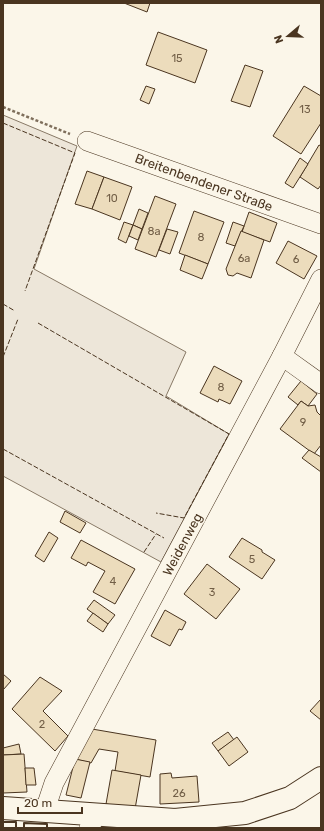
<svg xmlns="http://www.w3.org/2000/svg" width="324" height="831" font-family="Rubik,sans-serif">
<rect width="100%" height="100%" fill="#fbf6e9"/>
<polygon fill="#ede6d9" stroke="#887966" points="3,115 77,146 34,269 186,352 166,396 229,434 161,562 3,476"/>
<g fill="#ecdcbc" stroke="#4a3520">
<polygon points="124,3 150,3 147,12"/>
<polygon points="158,32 207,50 195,83 146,65"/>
<polygon points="245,65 263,71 250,107 231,101"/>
<polygon points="146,86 155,89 149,104 140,100"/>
<polygon points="304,86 321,96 321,123 301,154 273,136"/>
<polygon points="319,145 321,146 321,185 318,189 300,177"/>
<polygon points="300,158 308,164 293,188 285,183"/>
<polygon points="87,171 104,177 92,209 75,204"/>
<polygon points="104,177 132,187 120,220 92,209"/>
<polygon points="155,196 176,204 156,257 135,249"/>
<polygon points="139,209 148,213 142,229 133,225"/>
<polygon points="194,211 224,222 208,264 179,253"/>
<polygon points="249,212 277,223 270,242 242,232"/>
<polygon points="124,222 133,225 126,243 118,239"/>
<polygon points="233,222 244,226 235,246 226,243"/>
<polygon points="133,225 142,229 138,240 129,236"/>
<polygon points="167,229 178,232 170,254 159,250"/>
<polygon points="241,231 264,240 251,278 237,273 233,276 228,275 226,269"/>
<polygon points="288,241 317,256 304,279 276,263"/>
<polygon points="185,255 208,264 202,279 180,270"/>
<polygon points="214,366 242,381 230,404 219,399 218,402 200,393"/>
<polygon points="301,381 317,394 308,406 301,401 298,405 288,397"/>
<polygon points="301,401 308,406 315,405 317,412 321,416 321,445 314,454 280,429"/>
<polygon points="309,450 321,457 321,472 302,458"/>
<polygon points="65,511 86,523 80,533 60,522"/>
<polygon points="49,532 58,538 44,562 35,556"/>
<polygon points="242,538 262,550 262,552 275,560 262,579 229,557"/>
<polygon points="81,540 135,569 115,604 93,592 105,571 88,562 86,566 71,558"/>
<polygon points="207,564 240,589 216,619 184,594"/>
<polygon points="94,600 115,615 108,624 87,609"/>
<polygon points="165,610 186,622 182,630 179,629 170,646 151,636"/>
<polygon points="93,613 108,624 103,632 87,621"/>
<polygon points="3,674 11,681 3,690"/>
<polygon points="40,677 62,691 43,711 68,736 55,751 12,709"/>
<polygon points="321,699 321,720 310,711"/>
<polygon points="92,729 156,740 150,777 115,771 118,752 99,749 91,763 75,759"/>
<polygon points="228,732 234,740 218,751 212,743"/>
<polygon points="237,737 248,752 229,766 218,751"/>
<polygon points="19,744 21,754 3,755 3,748"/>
<polygon points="24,754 27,792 3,793 3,755"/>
<polygon points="75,759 90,762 81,798 66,795"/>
<polygon points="25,768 34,768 36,785 26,785"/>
<polygon points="112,770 141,775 135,809 106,804"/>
<polygon points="171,773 172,778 197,776 199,802 160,804 160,774"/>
</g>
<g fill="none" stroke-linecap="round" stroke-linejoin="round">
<defs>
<g id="minor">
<polyline points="87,141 321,224"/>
<polyline points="282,356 321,384"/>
<polyline points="45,810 54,783 282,356 321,279"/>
<polyline points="89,828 97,814"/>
</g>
<polyline id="tertiary" points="3,808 175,820 245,813 290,798 321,778"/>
</defs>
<use href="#minor" stroke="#4a3520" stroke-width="20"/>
<use href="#tertiary" stroke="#4a3520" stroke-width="24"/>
<polyline stroke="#7f6f5c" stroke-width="2.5" stroke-dasharray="3 2" stroke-linecap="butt" points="3,107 70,134"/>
<use href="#minor" stroke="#fbf6e9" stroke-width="19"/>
<use href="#tertiary" stroke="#fbf6e9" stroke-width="22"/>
<g stroke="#4a3520" stroke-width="1" stroke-dasharray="5 2" stroke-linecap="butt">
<polyline points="3,123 75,153 25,291"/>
<polyline points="3,304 15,311"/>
<polyline points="38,323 229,434 184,518 156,513"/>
<polyline points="3,357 18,319"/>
<polyline points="3,449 164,538"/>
<polyline points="144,552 156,534"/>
</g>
<g stroke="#4a3520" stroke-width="2">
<polyline points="3,822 16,822 16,827"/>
<polyline points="24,827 24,823 47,824 47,828"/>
</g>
</g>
<g text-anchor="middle" stroke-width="3" stroke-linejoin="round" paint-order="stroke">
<g font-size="11" fill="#725f47">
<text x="177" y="62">15</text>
<text x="305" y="113">13</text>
<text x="112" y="202">10</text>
<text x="154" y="235">8a</text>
<text x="201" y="241">8</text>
<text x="244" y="262">6a</text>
<text x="296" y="263">6</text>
<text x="221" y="391">8</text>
<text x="303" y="426">9</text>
<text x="252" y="563">5</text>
<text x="113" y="585">4</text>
<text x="212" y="596">3</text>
<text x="42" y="728">2</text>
<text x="179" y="797">26</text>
</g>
<g font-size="13" fill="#4a3520" stroke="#fbf6e9">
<text transform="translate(204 182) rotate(20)" y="5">Breitenbendener Straße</text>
<text transform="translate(182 544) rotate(-62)" y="5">Weidenweg</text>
</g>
</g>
<rect width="324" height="831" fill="none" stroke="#4a3520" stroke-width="8"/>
<g transform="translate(288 36) rotate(251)" stroke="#fbf6e9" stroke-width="3" paint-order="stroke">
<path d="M0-3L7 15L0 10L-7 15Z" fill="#4a3520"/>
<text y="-6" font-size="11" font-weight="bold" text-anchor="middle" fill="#4a3520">N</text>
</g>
<path d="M18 807v6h64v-6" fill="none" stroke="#4a3520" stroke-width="2"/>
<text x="24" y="807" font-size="12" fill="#4a3520" stroke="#fbf6e9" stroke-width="3" paint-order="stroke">20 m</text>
</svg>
